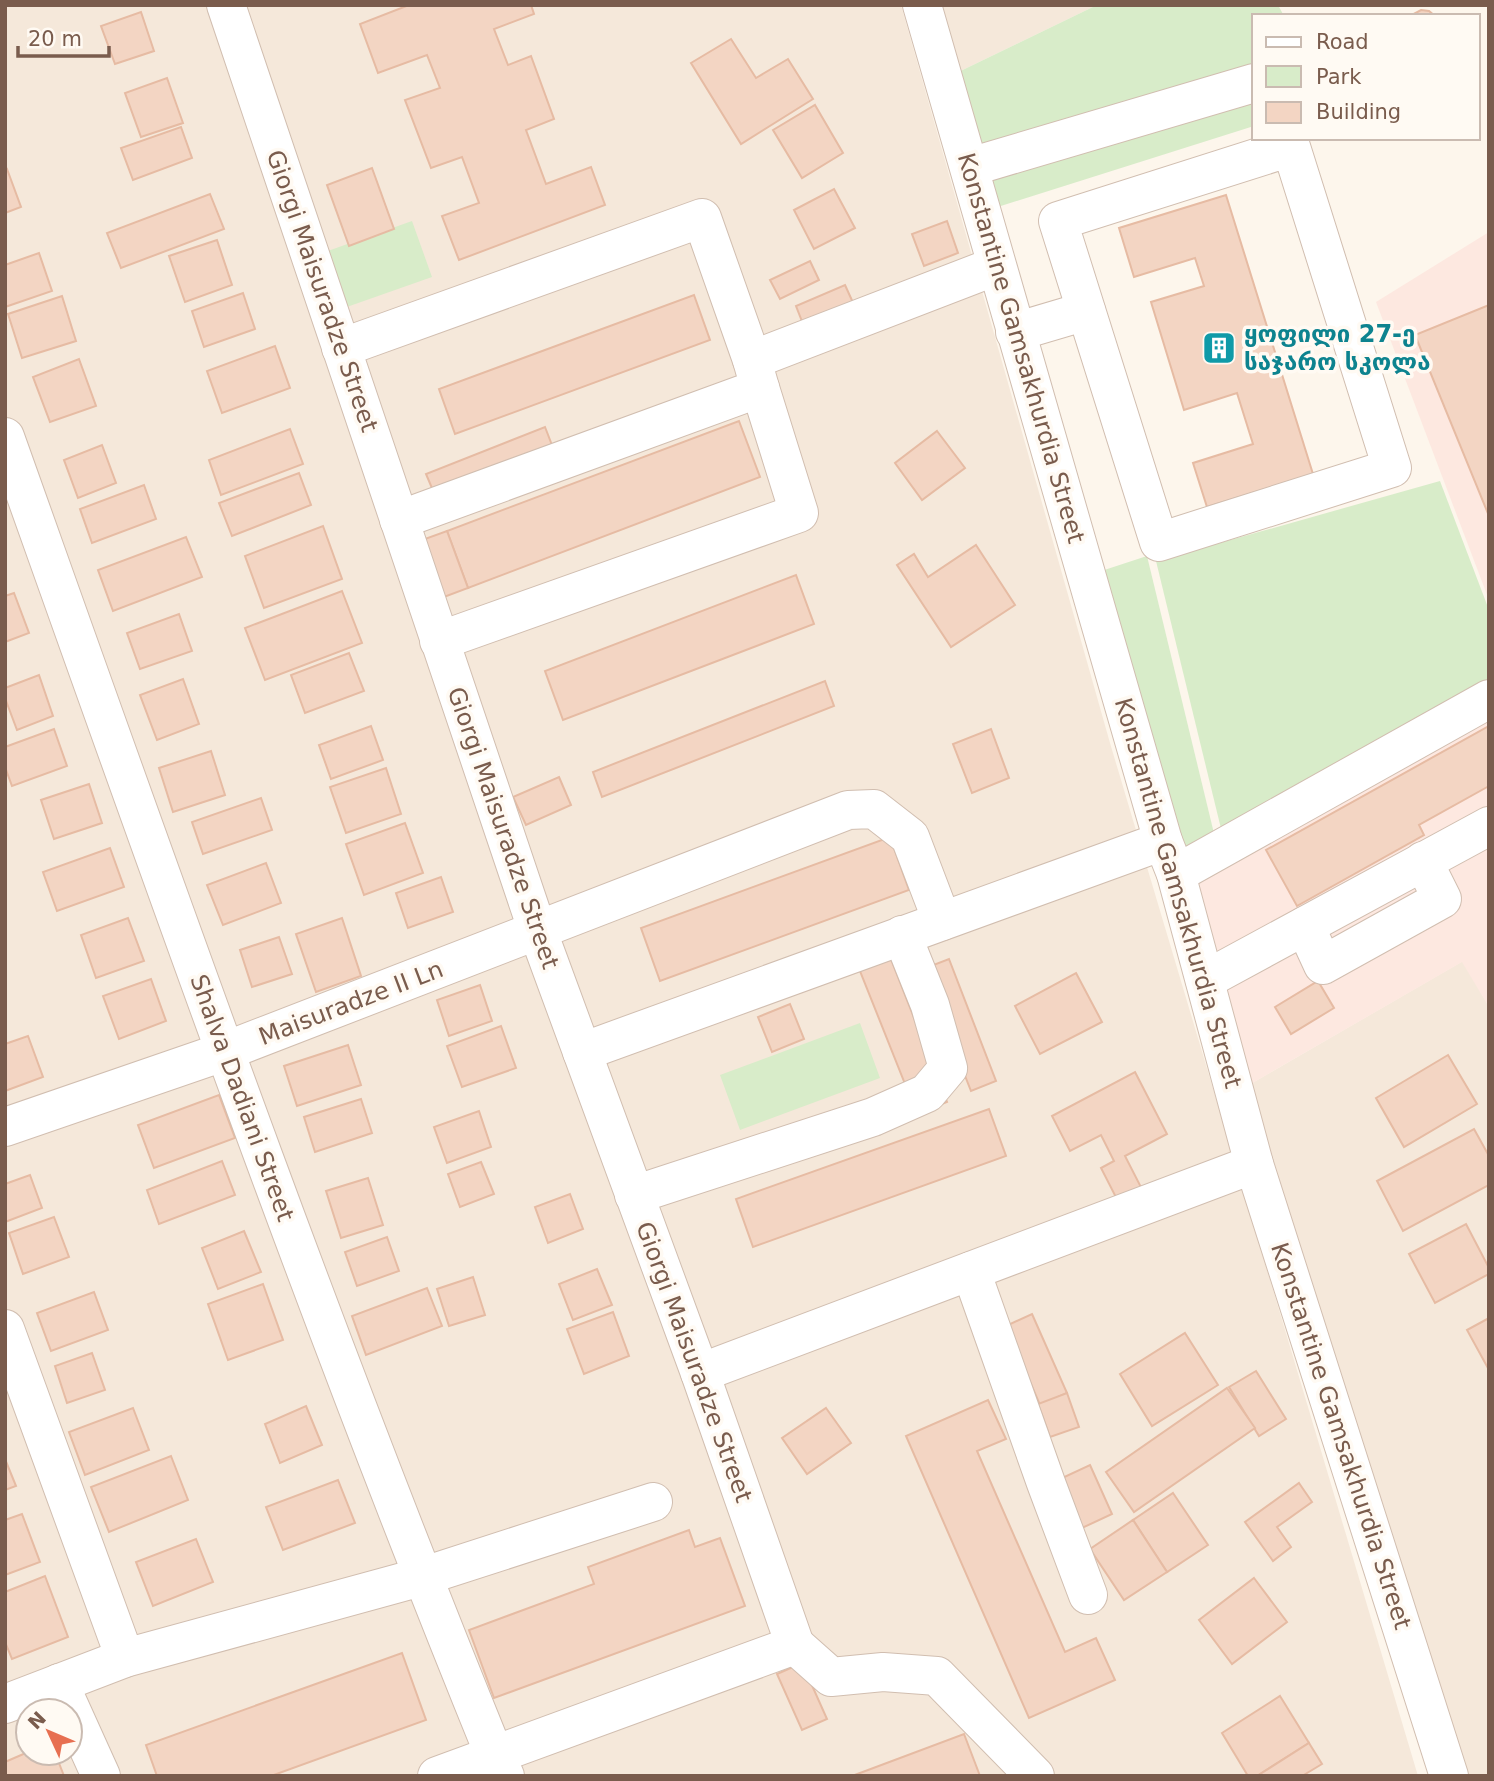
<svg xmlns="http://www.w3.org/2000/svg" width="1494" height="1781" font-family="'DejaVu Sans','Noto Sans Georgian',sans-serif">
<rect width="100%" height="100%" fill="#fdf6ec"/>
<g fill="#f5e8da" fill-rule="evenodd">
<path d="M 5,5 L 901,5 L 1110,743 L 1418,1776 L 5,1776 ZM 28,1711 L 70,1711 L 70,1753 L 28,1753 Z"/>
<polygon points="922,5 1097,5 944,79"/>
<polygon points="1463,961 1489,1007 1489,1776 1449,1776 1235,1093"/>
</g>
<g fill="#fde8e0">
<polygon points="1489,232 1489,600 1376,302"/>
<polygon points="1489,699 1489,1007 1462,962 1235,1093 1176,874"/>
</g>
<g fill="#d8ecc9">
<polygon points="1097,5 1278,5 1284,16 1254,16 1254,126 982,212 944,79"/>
<polygon points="412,221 432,277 344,308 325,252"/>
<polygon points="1440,481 1489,610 1489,693 1224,841 1156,561"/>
<polygon points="1147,556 1218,850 1176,874 1086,576"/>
<polygon points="860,1023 880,1078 740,1130 720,1075"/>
</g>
<g fill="#f3d5c3" stroke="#e6bba3" stroke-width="2">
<polygon points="409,5 531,5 534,14 494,29 508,65 531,56 554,119 526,130 546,184 591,167 605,205 459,260 442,216 479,203 462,157 431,168 405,100 440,88 427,55 378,73 360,24"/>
<polygon points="1421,10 1429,11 1435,16 1410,16"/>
<polygon points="141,12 154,51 115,64 101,26"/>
<polygon points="731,39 756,78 788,59 813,99 741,144 691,63"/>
<polygon points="167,78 183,123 141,137 125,93"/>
<polygon points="815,105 843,153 802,178 773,130"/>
<polygon points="181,127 192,158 133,180 121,148"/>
<polygon points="372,168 394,229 349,246 327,185"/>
<polygon points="7,169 21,207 5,213 5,170"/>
<polygon points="834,189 855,228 814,249 794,210"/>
<polygon points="210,194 224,229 121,268 107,233"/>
<polygon points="1226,195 1313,474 1207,507 1193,463 1253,444 1237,393 1184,410 1151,302 1204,286 1195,258 1134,277 1119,228"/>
<polygon points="947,221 958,253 924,266 912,234"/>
<polygon points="217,240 232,285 185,302 169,256"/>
<polygon points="39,253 52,291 5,307 5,265"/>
<polygon points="810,261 819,280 780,299 770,280"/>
<polygon points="845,285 855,307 805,329 796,306"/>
<polygon points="243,293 255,329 204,347 192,311"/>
<polygon points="694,295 710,340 455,434 439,389"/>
<polygon points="62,296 76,341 22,358 8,314"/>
<polygon points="1489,305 1489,516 1415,335"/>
<polygon points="275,346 290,388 222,413 207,371"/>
<polygon points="79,359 96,406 50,422 33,377"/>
<polygon points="739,421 760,477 468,588 447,531"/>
<polygon points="545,427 555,453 437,500 426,474"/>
<polygon points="290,429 303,464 221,495 209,460"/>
<polygon points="937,431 965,468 922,500 895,463"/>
<polygon points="102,445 116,483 78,498 64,460"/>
<polygon points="299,473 311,505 232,536 219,503"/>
<polygon points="144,485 156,519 92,543 80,509"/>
<polygon points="323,526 342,579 264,608 245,556"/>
<polygon points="447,531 468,588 444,597 422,540"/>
<polygon points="186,537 202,577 113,611 98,570"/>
<polygon points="976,545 1015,605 951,647 897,565 914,554 928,577"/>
<polygon points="796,575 814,624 563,720 545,671"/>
<polygon points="342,591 362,643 265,680 245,628"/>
<polygon points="14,593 29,633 5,642 5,596"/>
<polygon points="179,614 192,651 140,669 127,633"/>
<polygon points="349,653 364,691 305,713 291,675"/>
<polygon points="39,675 53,716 17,730 5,698 5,688"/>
<polygon points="183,679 199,724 157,740 140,695"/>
<polygon points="825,681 834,706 602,797 593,772"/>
<polygon points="371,726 383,760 331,779 319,745"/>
<polygon points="1489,726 1489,786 1419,825 1424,835 1297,906 1266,850"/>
<polygon points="54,729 67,766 12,786 5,767 5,747"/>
<polygon points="991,729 1009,778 972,793 953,744"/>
<polygon points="211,751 225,795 173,812 159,768"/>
<polygon points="386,768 401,814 346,833 330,787"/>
<polygon points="559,777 571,805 526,825 513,797"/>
<polygon points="89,784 102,823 54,839 41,800"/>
<polygon points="261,798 272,830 203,854 192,822"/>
<polygon points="405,823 423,873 364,895 346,844"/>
<polygon points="890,837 909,890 660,981 641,928"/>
<polygon points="110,848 124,887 57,911 43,872"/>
<polygon points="266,863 281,903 223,925 207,885"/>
<polygon points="441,877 453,912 408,928 396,893"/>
<polygon points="128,918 144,961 96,978 81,935"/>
<polygon points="342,918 361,976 316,992 296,934"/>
<polygon points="279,937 292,974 252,987 240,950"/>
<polygon points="889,954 947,1102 917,1114 858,966"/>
<polygon points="949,959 996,1081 971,1091 923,969"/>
<polygon points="1076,973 1102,1022 1040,1054 1015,1006"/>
<polygon points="151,979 166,1021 119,1039 103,996"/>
<polygon points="1318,981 1334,1008 1291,1034 1275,1007"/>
<polygon points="480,985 492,1021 449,1036 437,1000"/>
<polygon points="790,1004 804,1039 772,1052 758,1017"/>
<polygon points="501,1026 516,1068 462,1087 447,1046"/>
<polygon points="28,1036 43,1077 5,1091 5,1044"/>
<polygon points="348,1045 361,1085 297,1106 284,1066"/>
<polygon points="1448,1055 1477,1104 1404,1147 1376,1098"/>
<polygon points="1135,1072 1167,1134 1125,1156 1147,1199 1123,1211 1101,1168 1114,1161 1101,1135 1070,1151 1052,1116"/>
<polygon points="219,1095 235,1138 154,1168 138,1125"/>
<polygon points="361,1099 372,1133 315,1152 304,1117"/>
<polygon points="989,1109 1006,1156 753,1247 736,1199"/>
<polygon points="479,1111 491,1147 447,1163 434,1127"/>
<polygon points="1474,1129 1489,1156 1489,1185 1403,1231 1377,1181"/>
<polygon points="222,1161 235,1195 159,1224 147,1190"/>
<polygon points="481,1162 494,1194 460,1207 448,1174"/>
<polygon points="30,1175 42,1208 5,1222 5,1184"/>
<polygon points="368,1178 383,1225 341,1238 326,1191"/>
<polygon points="570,1194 583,1229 548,1243 535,1207"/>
<polygon points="54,1217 69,1257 23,1274 9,1233"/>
<polygon points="1466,1224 1489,1268 1489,1274 1435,1303 1409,1254"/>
<polygon points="244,1231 261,1272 218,1289 202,1248"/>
<polygon points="387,1237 399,1271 357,1286 345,1252"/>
<polygon points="597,1269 612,1305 573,1320 559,1284"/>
<polygon points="473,1277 485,1315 449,1326 437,1289"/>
<polygon points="263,1284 283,1340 228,1360 208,1304"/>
<polygon points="427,1288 442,1326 366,1355 352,1316"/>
<polygon points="94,1292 108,1330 51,1351 37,1313"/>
<polygon points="613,1312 629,1356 584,1374 567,1329"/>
<polygon points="1032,1314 1067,1393 1040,1405 1006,1326"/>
<polygon points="1489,1318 1489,1370 1467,1330"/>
<polygon points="1185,1333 1218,1385 1152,1426 1120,1374"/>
<polygon points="92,1353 105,1390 67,1403 55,1366"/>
<polygon points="1256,1371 1286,1419 1259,1436 1229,1387"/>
<polygon points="1227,1388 1255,1428 1134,1512 1106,1472"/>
<polygon points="1067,1393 1079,1427 1050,1437 1038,1404"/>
<polygon points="988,1400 1006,1439 977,1451 1065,1652 1096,1638 1115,1680 1029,1718 906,1436"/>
<polygon points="306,1406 322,1445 280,1463 265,1424"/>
<polygon points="133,1408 149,1450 85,1475 69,1432"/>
<polygon points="826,1408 851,1443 807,1474 782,1438"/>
<polygon points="171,1456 188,1500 109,1532 91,1487"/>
<polygon points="5,1459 16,1486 5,1490"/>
<polygon points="1090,1465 1112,1514 1082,1528 1060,1479"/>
<polygon points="338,1480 355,1523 283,1550 266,1507"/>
<polygon points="1299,1483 1312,1502 1277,1527 1291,1547 1273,1561 1245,1522"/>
<polygon points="1173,1493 1208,1545 1167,1572 1133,1520"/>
<polygon points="22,1514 40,1562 5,1575 5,1520"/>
<polygon points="1133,1520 1167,1572 1124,1600 1090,1549"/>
<polygon points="689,1530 695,1547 720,1538 745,1606 494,1698 469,1630 594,1584 588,1567"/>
<polygon points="196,1539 213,1582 153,1606 136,1562"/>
<polygon points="45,1576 68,1637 12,1659 5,1642 5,1592"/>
<polygon points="1254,1578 1287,1622 1232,1664 1199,1620"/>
<polygon points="402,1653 426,1720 271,1776 157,1776 146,1745"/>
<polygon points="802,1663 827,1719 802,1730 777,1674"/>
<polygon points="1280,1696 1309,1743 1257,1776 1248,1776 1222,1733"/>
<polygon points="964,1734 980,1776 852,1776"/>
<polygon points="1309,1743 1322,1764 1302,1776 1257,1776"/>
<polygon points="28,1752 55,1753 64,1776 5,1776 5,1762"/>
</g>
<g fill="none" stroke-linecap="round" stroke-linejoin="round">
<defs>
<g id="minor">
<polyline points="226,5 538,932 700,1373 795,1645"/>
<polyline points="922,5 1163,841 1176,874 1254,1164 1449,1776"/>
<polygon points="1291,147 1392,468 1159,542 1058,221"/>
<polyline points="970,167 1254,83"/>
<polyline points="1015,332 1086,311"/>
<polyline points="341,348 702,218 752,360 760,388 399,520"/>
<polyline points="752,360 996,266"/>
<path d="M 5,437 C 162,878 317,1320 494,1754 L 505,1776"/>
<polyline points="439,641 799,513 760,388"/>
<polyline points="1176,874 1489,699"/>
<polyline points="1305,926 1323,965 1442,899 1423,861"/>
<polyline points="1205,980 1489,826"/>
<polyline points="582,1052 1163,841"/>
<polyline points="5,1127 223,1052 848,810 874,809 910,837 942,921"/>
<polyline points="634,1195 873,1117 927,1093 948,1068 930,1005 902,935"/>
<polyline points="971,1271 1046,1483 1088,1595"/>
<polyline points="5,1329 125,1658"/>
<polyline points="700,1373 1254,1164"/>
<polyline points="795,1645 831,1677 883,1672 937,1676 1035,1776"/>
<polyline points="59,1683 101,1776"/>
<polyline points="5,1704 125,1658 421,1577 653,1502"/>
<polyline points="437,1776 795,1645"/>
</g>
</defs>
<use href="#minor" stroke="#d1beb0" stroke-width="40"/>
<use href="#minor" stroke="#fff" stroke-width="38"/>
</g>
<defs>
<symbol id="building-square" viewBox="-11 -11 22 22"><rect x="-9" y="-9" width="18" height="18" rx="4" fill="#0f9aa8" stroke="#fffaf3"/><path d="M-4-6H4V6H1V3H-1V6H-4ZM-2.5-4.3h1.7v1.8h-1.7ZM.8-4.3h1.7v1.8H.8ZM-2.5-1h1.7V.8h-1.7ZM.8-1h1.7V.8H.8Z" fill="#fff"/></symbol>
</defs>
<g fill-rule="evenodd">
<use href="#building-square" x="1200" y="329" width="38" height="38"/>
</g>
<g text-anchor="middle" stroke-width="7" stroke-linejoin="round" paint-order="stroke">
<g font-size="24" fill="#7a5c4d" stroke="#fffaf3">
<text transform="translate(322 291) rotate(71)" y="8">Giorgi Maisuradze Street</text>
<text transform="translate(1021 348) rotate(74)" y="8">Konstantine Gamsakhurdia Street</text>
<text transform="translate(503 828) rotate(71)" y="8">Giorgi Maisuradze Street</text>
<text transform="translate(1178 893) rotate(74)" y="8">Konstantine Gamsakhurdia Street</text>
<text transform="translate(351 1003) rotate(-21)" y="8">Maisuradze II Ln</text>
<text transform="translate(242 1098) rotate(70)" y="8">Shalva Dadiani Street</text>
<text transform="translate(694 1362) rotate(70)" y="8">Giorgi Maisuradze Street</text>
<text transform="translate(1341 1436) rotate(72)" y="8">Konstantine Gamsakhurdia Street</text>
</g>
<g font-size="24" font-weight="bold" fill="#0d838f" stroke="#fffaf3" text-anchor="start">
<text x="1244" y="342">ყოფილი 27-ე<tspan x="1244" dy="28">საჯარო სკოლა</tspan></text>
</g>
</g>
<rect width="1494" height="1781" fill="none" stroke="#7a5c4d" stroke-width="14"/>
<rect x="1252" y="14" width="228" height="126" fill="#fffaf3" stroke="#cabbb1" stroke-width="2"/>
<rect x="1266" y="37" width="35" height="10" fill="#ffffff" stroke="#cabbb1" stroke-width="2"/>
<text x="1316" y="49" font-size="21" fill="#7a5c4d">Road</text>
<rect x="1266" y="66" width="35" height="21" fill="#d8ecc9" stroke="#cabbb1" stroke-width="2"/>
<text x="1316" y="84" font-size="21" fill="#7a5c4d">Park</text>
<rect x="1266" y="102" width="35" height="21" fill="#f3d5c3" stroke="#cabbb1" stroke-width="2"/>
<text x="1316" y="119" font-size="21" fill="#7a5c4d">Building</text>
<g transform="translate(49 1732) rotate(314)"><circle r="33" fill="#fffaf3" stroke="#cabbb1" stroke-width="2"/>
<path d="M0-5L12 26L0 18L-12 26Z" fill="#e76f51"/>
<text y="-10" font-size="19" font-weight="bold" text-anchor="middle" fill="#7a5c4d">N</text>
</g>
<path d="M18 46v10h91v-10" fill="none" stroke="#7a5c4d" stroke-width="3.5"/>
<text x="28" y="46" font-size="21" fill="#7a5c4d" stroke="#fffaf3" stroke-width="5" paint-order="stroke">20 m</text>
</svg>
